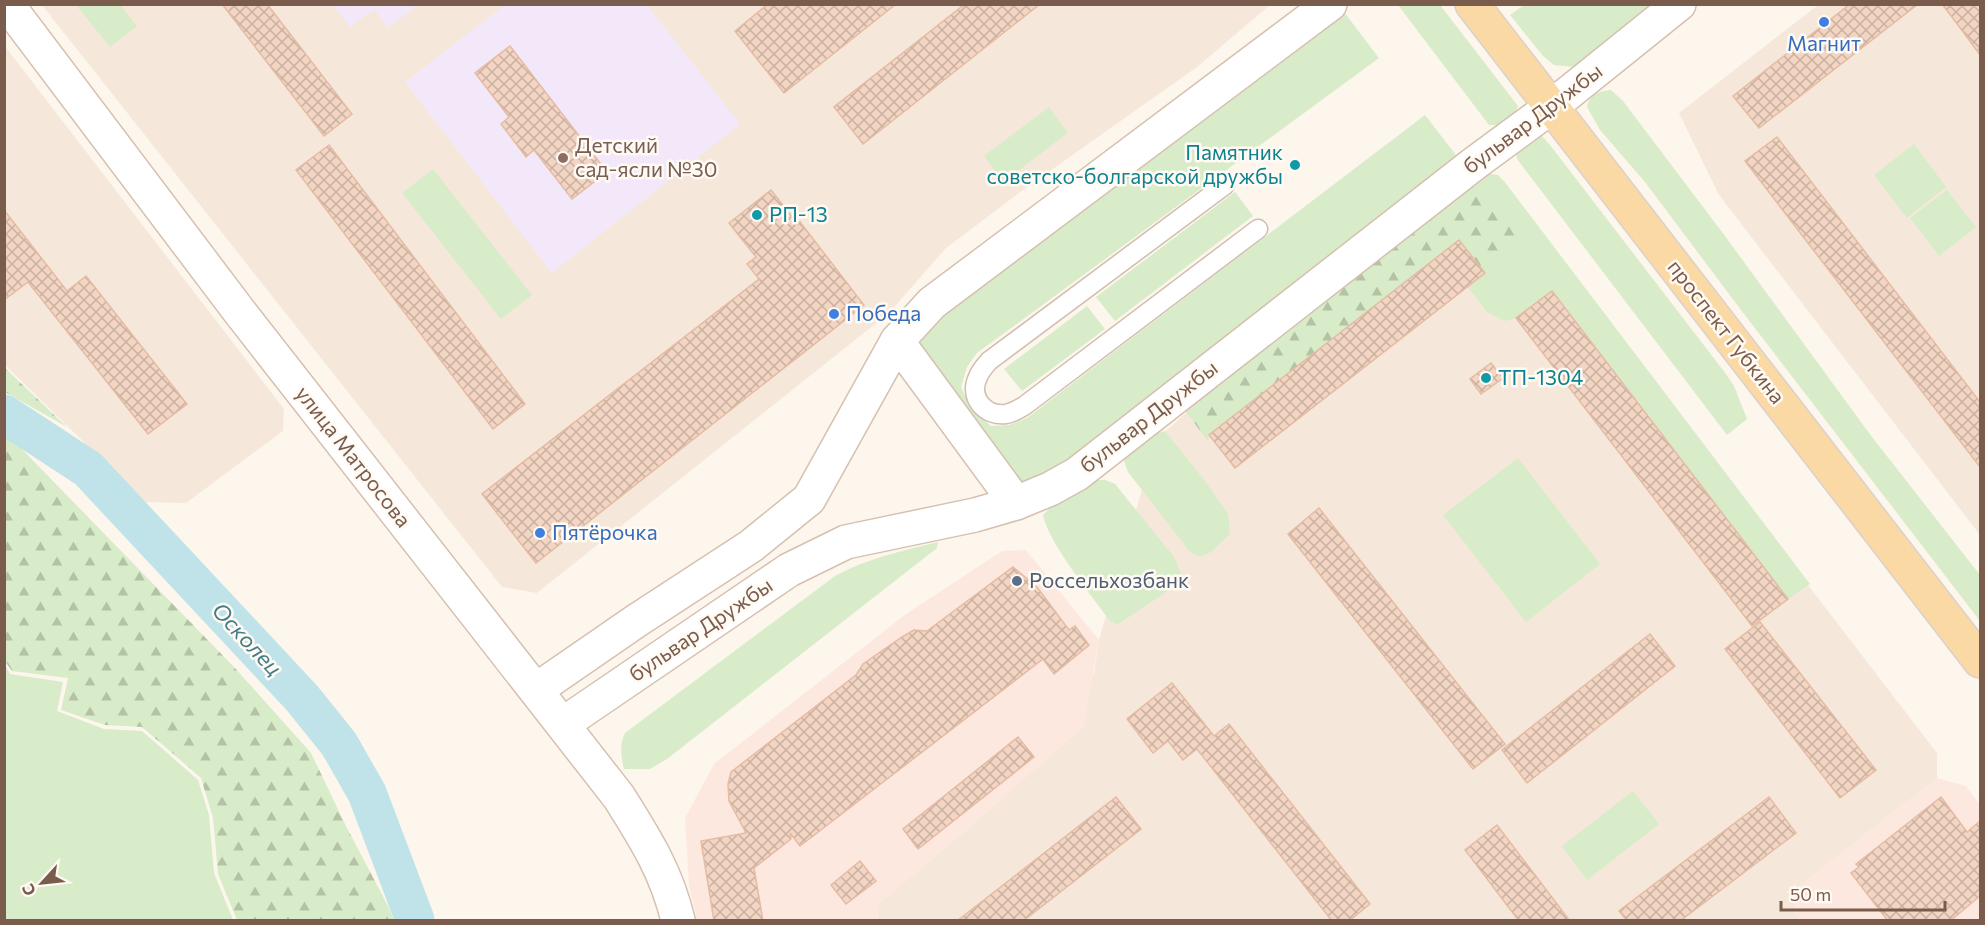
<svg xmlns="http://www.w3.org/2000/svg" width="1985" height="925" font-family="Commissioner,sans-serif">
<defs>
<pattern id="forest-firs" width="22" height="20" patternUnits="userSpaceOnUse" patternTransform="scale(1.5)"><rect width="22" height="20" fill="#d8ecc9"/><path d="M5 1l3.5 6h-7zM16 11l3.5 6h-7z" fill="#b4c2a5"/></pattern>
<pattern id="building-cross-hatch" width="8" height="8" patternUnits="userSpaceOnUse" patternTransform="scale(1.5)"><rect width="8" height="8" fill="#f3d5c3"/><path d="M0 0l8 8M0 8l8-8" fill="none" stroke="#cab0a1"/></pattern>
</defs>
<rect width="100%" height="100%" fill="#fdf6ec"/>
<g fill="#f5e8da">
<polygon points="42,5 1270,5 1197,67 1023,190 945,249 889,313 537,593 502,587"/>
<polygon points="1818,5 1980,5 1980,535 1719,195 1679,113"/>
<polygon points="4,45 284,409 283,431 186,503 145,502 5,365"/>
<polygon points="1502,187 1937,753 1937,778 1797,888 1795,914 1800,920 878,920 877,905 986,813 1094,674 1099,640 1156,440 1197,403"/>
</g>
<g fill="#fde8e0">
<polygon points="1026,550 1099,640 1084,726 986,813 877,905 878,920 697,920 689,885 685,818 714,764 906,614 1002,551"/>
<polygon points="1937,778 1966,786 1980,805 1980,920 1800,920 1795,914 1797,888"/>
</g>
<g fill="#f3e8fa">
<polygon points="333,5 418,5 388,28 374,9 350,27"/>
<polygon points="505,5 647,5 740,124 552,273 405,82"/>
</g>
<g fill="#d8ecc9">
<polygon points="76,5 120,5 137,26 110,47"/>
<path d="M 1398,5 L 1440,5 L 1518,106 C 1511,121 1506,126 1489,125 Z"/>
<polygon points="1524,5 1662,5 1591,59 1573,67 1554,65 1543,56 1510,15"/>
<path d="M 1344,12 L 1379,58 L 977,353 L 967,367 L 961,387 L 972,410 L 991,426 L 1009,425 L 1027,418 L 1425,115 L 1459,159 L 1063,466 L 1015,487 L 914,347 C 934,316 968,296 998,275 Z"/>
<path d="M 1611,90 L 1623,101 L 1722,232 L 1872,437 L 1980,575 L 1980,621 L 1741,310 L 1645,182 L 1600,130 L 1587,107 C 1590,94 1599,91 1611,90 Z"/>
<polygon points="1049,107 1068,133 1003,182 984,156"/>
<polygon points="1536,135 1542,136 1550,145 1726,374 1734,386 1747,419 1727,435 1517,159 1516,152"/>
<polygon points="1914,144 1946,187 1907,218 1874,175"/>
<polygon points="433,169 532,295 501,319 402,193"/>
<polygon points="1485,173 1498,175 1504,181 1810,584 1788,599 1552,291 1516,318 1505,321 1487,312 1467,286 1522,247 1468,183"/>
<polygon points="1947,190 1976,227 1939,256 1910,218"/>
<polygon points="1235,192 1253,216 1115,321 1096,297"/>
<polygon points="1087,306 1105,329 1022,391 1004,369"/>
<path d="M 1165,431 L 1205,481 L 1228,514 L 1230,534 L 1211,552 L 1201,557 L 1191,553 L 1128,472 L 1124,461 C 1130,445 1149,435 1165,431 Z"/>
<polygon points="1518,458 1600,564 1526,622 1443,515"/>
<path d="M 1095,480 L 1105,480 L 1115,484 L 1174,557 L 1182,576 L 1175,586 L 1117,625 L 1109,620 C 1091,594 1049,544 1043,515 L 1050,508 Z"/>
<path d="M 938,542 L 937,548 L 667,759 L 650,769 L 624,769 C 621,756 619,746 625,733 L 835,576 C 868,558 902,551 938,542 Z"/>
<polygon points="5,665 10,674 63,682 57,711 104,729 142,731 198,780 209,815 214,873 233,920 5,920"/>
<polygon points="1633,791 1659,824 1587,880 1562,846"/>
</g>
<g fill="url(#forest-firs)">
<polygon points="1468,183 1483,187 1515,229 1522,247 1485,273 1459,240 1209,435 1208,441 1186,412 1186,406"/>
<polygon points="4,368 5,368 67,427 5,392"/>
<polygon points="4,438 14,441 234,667 311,753 346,826 388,906 394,920 237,920 218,874 213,818 201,778 142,727 105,725 61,710 68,678 12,671 4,660"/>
</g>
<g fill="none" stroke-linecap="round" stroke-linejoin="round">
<polyline stroke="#bfe3e8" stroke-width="39" points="4,414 88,469 302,698 339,744 367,793 415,920"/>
</g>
<g fill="url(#building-cross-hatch)" stroke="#e6bba3" stroke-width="1.5">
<polygon points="222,4 267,4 352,114 324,136"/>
<polygon points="768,4 896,4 784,93 735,31"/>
<polygon points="965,4 1040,4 863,144 834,107"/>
<polygon points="1850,4 1918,4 1759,128 1733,96"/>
<polygon points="1942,4 1980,4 1980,55 1964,33"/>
<polygon points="510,46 607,172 572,199 534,150 526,157 501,124 509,117 475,73"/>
<polygon points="1777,137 1980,402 1980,467 1745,161"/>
<polygon points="329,145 525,404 493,429 296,170"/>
<polygon points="771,190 798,224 800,222 864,305 536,563 482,494 759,279 747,264 756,257 729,223"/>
<polygon points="4,210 67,291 86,276 187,404 148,434 28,282 4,300"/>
<polygon points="1459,240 1485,273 1235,468 1209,435"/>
<polygon points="1552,291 1788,599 1752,626 1516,318"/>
<polygon points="1491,363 1503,378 1481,394 1470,379"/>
<polygon points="1319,508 1505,744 1473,769 1288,534"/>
<polygon points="1013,567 1037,587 1069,630 1075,626 1089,645 1054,674 1043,659 800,846 790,833 791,839 754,868 763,921 714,921 701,841 746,833 729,801 728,784 731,772 856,675 863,664 902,637 914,630 927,631"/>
<polygon points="1760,622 1876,770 1840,798 1725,649"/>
<polygon points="1650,634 1675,666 1527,783 1502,750"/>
<polygon points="1172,683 1214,736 1229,724 1370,904 1349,921 1332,921 1197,749 1183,760 1168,741 1153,753 1127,719"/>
<polygon points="1018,737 1034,757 918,849 903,829"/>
<polygon points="1116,797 1141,829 1023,921 957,921"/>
<polygon points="1769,797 1796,833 1680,921 1627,921 1619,911"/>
<polygon points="1941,797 1967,832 1980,821 1980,896 1950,921 1888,921 1851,873 1859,867 1856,864"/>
<polygon points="1497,825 1570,921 1519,921 1465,850"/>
<polygon points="860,861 876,881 846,904 831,885"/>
</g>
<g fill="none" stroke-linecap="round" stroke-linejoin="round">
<defs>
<path id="pedestrian" d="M 1225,185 L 989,361 C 985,366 980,371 978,377 C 968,397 985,417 1006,414 C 1012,413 1019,409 1024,406 L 1258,229"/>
<g id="secondary">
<path d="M 7,4 L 239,311 L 619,797 C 646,840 666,871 678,920"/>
<polyline points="897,341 1016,503"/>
<polyline points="536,690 636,621 751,546 809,499 897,341 932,303 1330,4"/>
<polyline points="563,724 789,570 846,542 975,515 1016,503 1050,489 1077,474 1475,163 1551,107 1679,4"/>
</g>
<polyline id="primary" points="1472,4 1980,661"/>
</defs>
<use href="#pedestrian" stroke="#d1beb0" stroke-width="21"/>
<use href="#secondary" stroke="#d6c0b0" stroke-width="36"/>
<use href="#primary" stroke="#dad1cd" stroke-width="36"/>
<use href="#pedestrian" stroke="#fff" stroke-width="18"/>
<use href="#secondary" stroke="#fff" stroke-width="33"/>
<use href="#primary" stroke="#fbd9a5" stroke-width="33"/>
</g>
<g fill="#3f7fe0" stroke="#fffaf3" stroke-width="2">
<circle cx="1824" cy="22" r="6"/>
<circle cx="834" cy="314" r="6"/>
<circle cx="540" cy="533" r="6"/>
</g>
<circle fill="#8d6e63" stroke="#fffaf3" stroke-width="2" cx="563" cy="158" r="6"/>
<g fill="#0f9aa8" stroke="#fffaf3" stroke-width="2">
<circle cx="1295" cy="165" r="6"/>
<circle cx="757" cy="215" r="6"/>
<circle cx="1486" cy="378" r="6"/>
</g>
<circle fill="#5c6f8a" stroke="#fffaf3" stroke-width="2" cx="1017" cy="581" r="6"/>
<g text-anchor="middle" stroke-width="5" stroke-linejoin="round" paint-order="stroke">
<g font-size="21" fill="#366cbe" stroke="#fffaf3" text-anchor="start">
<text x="1824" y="51" text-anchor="middle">Магнит</text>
<text x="846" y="321">Победа</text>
<text x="552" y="540">Пятёрочка</text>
</g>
<g font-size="21" fill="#7a5c4d" stroke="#fffaf3">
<text transform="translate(1533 119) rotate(-37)" y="7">бульвар Дружбы</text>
<text transform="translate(1726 332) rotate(52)" y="7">проспект Губкина</text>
<text transform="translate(1149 417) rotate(-38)" y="7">бульвар Дружбы</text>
<text transform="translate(353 457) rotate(52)" y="7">улица Матросова</text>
<text transform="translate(701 630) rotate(-34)" y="7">бульвар Дружбы</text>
</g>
<g font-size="21" fill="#785e54" stroke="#fffaf3" text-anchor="start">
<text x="575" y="153">Детский<tspan x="575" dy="24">сад-ясли №30</tspan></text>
</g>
<g font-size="21" fill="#0d838f" stroke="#fffaf3" text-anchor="start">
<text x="1283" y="160" text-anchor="end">Памятник<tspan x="1283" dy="24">советско-болгарской дружбы</tspan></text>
<text x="769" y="222">РП-13</text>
<text x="1498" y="385">ТП-1304</text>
</g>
<g font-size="21" fill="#4e5e75" stroke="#fffaf3" text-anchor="start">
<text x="1029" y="588">Россельхозбанк</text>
</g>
<g font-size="22" font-style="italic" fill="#437c86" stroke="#fffaf3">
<text transform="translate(247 639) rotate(47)" y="8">Осколец</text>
</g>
</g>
<rect width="1985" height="925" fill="none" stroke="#7a5c4d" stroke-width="12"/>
<g transform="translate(42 883) rotate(243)" stroke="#fffaf3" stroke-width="4.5" paint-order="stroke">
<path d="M0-4.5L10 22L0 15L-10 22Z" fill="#7a5c4d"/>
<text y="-9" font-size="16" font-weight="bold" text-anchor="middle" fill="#7a5c4d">С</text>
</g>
<path d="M1781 901v9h164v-9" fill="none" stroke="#7a5c4d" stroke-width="3"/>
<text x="1790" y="901" font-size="18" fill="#7a5c4d" stroke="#fffaf3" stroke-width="4.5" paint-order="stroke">50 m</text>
</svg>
